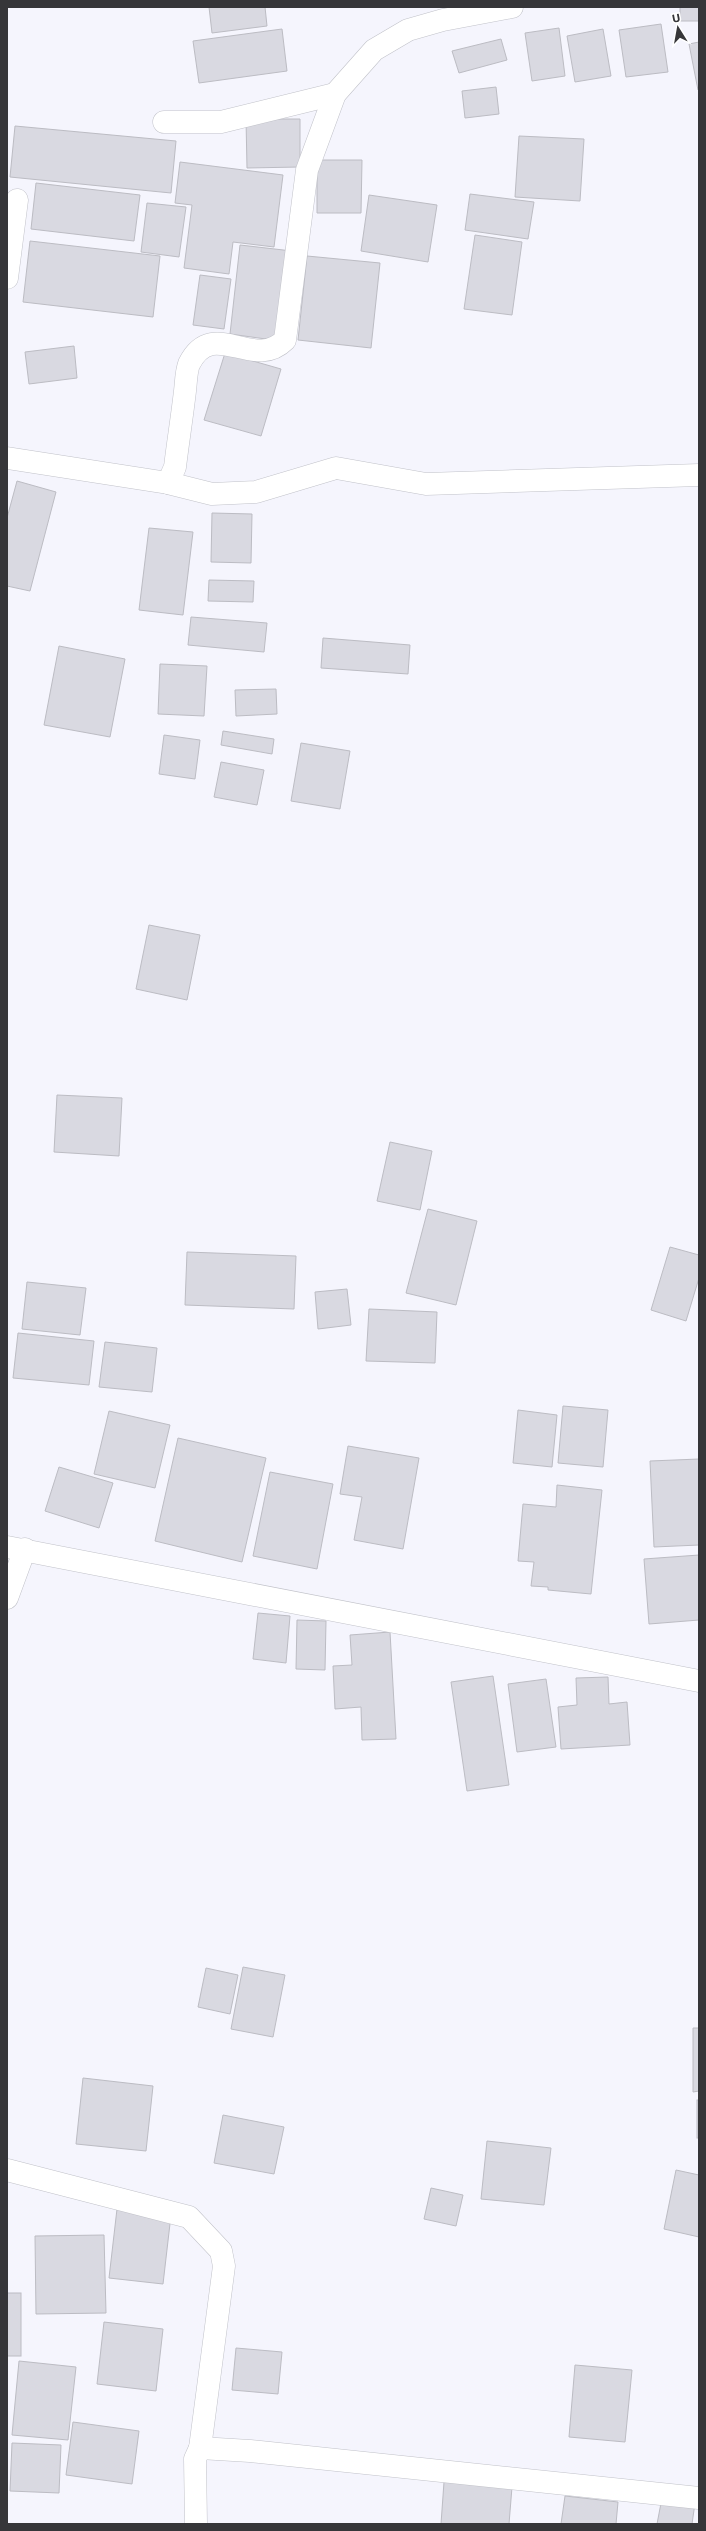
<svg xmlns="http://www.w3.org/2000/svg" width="706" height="2531" font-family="Commissioner,sans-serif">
<rect width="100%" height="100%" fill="#f5f5fd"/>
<g fill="#d9d9e1" stroke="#bcbcc3">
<polygon points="209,7 265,7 267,26 212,33"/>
<rect x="680" y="7" width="19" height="14"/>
<polygon points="661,24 668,72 626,77 619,30"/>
<polygon points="559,28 565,76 532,81 525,33"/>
<polygon points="282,29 287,71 199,83 193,41"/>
<polygon points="603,29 611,76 575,82 567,36"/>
<polygon points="501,39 507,60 459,73 452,51"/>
<polygon points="699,42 699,90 698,90 689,44"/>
<polygon points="496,87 499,114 465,118 462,91"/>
<polygon points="246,119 300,119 300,167 247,168"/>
<polygon points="15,126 176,141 171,193 10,177"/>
<polygon points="519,136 584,139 580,201 515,197"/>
<polygon points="317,160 362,160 361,213 317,213"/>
<polygon points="180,162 283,175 274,247 233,242 229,274 184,268 192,205 175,203"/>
<polygon points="36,183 140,195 134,241 31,229"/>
<polygon points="470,194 534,202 528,239 465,230"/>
<polygon points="369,195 437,205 428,262 361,251"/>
<polygon points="147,203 186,207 179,257 141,252"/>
<polygon points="475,235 522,242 512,315 464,309"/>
<polygon points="30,241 160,256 153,317 23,302"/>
<polygon points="240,245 292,251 280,341 230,334"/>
<polygon points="307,256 380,263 371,348 298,340"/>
<polygon points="200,275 231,279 224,329 193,325"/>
<polygon points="74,346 77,378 29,384 25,352"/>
<polygon points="225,353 281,369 261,436 204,420"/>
<polygon points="17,481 56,492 30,591 7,586 7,518"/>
<polygon points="212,513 252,514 251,563 211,562"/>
<polygon points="149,528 193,532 183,615 139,610"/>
<polygon points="209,580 254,581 253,602 208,601"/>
<polygon points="191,617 267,623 264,652 188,645"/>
<polygon points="323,638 410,645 408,674 321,668"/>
<polygon points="59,646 125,659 110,737 44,725"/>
<polygon points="160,664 207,666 204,716 158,714"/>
<polygon points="276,689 277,714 236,716 235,690"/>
<polygon points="223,731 274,739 272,754 221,745"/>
<polygon points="164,735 200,740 195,779 159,774"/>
<polygon points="301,743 350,751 340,809 291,801"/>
<polygon points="221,762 264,770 257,805 214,797"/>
<polygon points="149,925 200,935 187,1000 136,989"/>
<polygon points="57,1095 122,1098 119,1156 54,1152"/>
<polygon points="390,1142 432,1151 420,1210 377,1201"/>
<polygon points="428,1209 477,1221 456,1305 406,1293"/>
<polygon points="670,1247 699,1255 699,1278 686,1321 651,1310"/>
<polygon points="187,1252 296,1256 294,1309 185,1305"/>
<polygon points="27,1282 86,1288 80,1335 22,1329"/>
<polygon points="347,1289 351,1325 318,1329 315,1292"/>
<polygon points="369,1309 437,1312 435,1363 366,1361"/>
<polygon points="18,1333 94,1341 89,1385 13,1378"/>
<polygon points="105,1342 157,1348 152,1392 99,1387"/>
<polygon points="563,1406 608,1410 603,1467 558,1463"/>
<polygon points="518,1410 557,1415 552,1467 513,1463"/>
<polygon points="109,1411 170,1425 155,1488 94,1474"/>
<polygon points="178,1438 266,1458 242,1562 155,1541"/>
<polygon points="348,1446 419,1458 403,1549 354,1540 362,1497 340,1494"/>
<polygon points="699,1459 699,1545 654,1547 650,1461"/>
<polygon points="59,1467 113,1483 99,1528 45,1511"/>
<polygon points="270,1472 333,1484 317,1569 253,1556"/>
<polygon points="557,1485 602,1490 591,1594 548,1590 548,1587 531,1586 534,1562 518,1561 523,1504 556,1507"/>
<polygon points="699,1555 699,1620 649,1624 644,1559"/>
<polygon points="258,1613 290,1616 286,1663 253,1659"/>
<polygon points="297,1620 326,1621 325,1670 296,1669"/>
<polygon points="390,1632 396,1739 362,1740 361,1707 335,1709 333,1666 352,1665 350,1635"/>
<polygon points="493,1676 509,1785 467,1791 451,1682"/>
<polygon points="608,1677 609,1704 627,1702 630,1745 561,1749 558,1707 577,1705 576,1678"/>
<polygon points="546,1679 556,1747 517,1752 508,1684"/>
<polygon points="243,1967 285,1975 273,2037 231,2029"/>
<polygon points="206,1968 238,1975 230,2014 198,2007"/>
<polygon points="693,2028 699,2028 699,2091 693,2092"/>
<polygon points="83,2078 153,2086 146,2151 76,2144"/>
<rect x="697" y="2100" width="2" height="38"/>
<polygon points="223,2115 284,2127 274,2174 214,2163"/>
<polygon points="487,2141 551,2148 544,2205 481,2199"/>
<polygon points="676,2170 699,2175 699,2237 664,2229"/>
<polygon points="431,2188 463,2195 456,2226 424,2219"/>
<polygon points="117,2209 171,2215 163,2284 109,2278"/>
<polygon points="104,2235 106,2313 36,2314 35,2236"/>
<rect x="7" y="2293" width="14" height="63"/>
<polygon points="104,2322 163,2329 156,2391 97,2384"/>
<polygon points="236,2348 282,2352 278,2394 232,2390"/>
<polygon points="19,2361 76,2367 68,2440 12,2435"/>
<polygon points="575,2365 632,2370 625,2442 569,2437"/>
<polygon points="73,2422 139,2431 132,2484 66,2475"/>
<polygon points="12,2443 61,2445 59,2493 10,2491"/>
<polygon points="444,2482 512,2487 509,2524 441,2524"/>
<polygon points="565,2496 618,2502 616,2524 561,2524"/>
<polygon points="662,2498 695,2503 692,2524 657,2524"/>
</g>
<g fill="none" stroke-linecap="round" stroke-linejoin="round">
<defs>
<g id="minor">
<polyline points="164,122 221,122 335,94"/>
<polyline points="7,278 17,200"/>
<polyline points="7,458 168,483 212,494 256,492 336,468 426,484 699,475"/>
<path d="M 168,483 L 175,467 C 178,442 182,417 185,391 C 186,383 186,372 189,364 C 213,316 253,372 285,340 L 307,170 L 335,94 L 374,50 L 408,30 L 443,20 L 512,7"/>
<polyline points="7,1547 699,1681"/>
<polyline points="7,1598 25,1549"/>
<polyline points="7,2170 189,2217 221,2251 224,2266 200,2448"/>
<polyline points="196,2524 195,2459 200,2448 250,2451 699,2498"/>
</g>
</defs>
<use href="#minor" stroke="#c1c2c9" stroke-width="23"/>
<use href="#minor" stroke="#fff" stroke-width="22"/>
</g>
<rect width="706" height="2531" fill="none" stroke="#363639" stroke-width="16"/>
<g transform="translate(678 28) rotate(349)" stroke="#ffffff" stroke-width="3" paint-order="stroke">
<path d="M0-3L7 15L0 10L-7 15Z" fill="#363639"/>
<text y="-6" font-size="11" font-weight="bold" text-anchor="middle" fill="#363639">U</text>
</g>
</svg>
